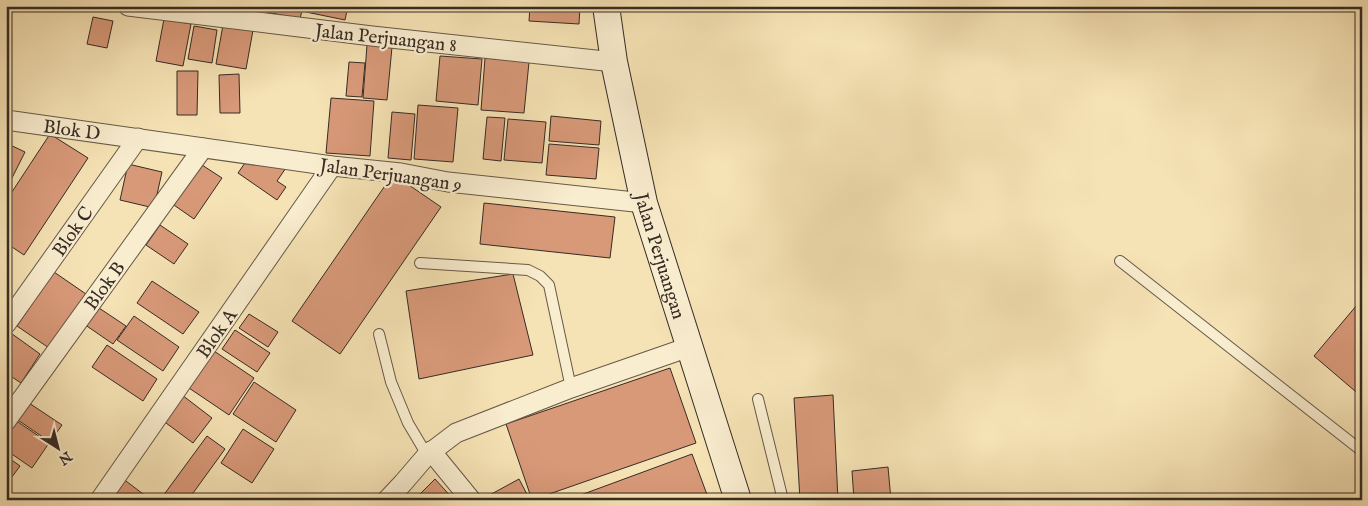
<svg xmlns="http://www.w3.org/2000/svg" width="1368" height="506" font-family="'IM FELL English',serif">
<rect width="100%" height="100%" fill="#f6e3b5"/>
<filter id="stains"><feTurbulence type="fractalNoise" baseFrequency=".004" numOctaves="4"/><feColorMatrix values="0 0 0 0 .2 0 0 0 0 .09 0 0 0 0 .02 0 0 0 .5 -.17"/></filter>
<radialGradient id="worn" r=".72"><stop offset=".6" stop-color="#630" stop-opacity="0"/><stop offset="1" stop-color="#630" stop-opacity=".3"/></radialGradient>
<g fill="#d89979" stroke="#362b24">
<polygon points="219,6 259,6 258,14"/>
<polygon points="263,6 303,6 300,19 262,11"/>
<polygon points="307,6 348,6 345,20 306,12"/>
<polygon points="530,6 580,6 579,24 529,21"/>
<polygon points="93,17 113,21 107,48 87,44"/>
<polygon points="164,19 191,24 183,66 156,61"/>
<polygon points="223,25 253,30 246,69 216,64"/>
<polygon points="194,26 217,30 212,63 188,59"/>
<polygon points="367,45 392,47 387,100 363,98"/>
<polygon points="440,56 482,59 478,105 436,101"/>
<polygon points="485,58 529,62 524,113 481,110"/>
<polygon points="349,62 365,63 362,97 346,96"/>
<polygon points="177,71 198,71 197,115 177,115"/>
<polygon points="239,74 240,113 220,113 219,75"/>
<polygon points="331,98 374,101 370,156 326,153"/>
<polygon points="418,105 458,108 453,162 414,159"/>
<polygon points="392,112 415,114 411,160 388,158"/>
<polygon points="551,116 601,121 599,145 549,141"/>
<polygon points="487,117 505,118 501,161 483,159"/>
<polygon points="508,119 546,122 542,163 504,160"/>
<polygon points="50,134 88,158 24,255 6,243 6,201"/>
<polygon points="6,143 25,152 6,190"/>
<polygon points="549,144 599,148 596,179 546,175"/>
<polygon points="258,158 290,162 277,181 286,187 277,200 238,173 247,160 254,165"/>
<polygon points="199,163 222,178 194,219 171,203"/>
<polygon points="128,164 162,172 154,208 120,200"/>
<polygon points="393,174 441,207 340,354 292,321"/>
<polygon points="484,203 615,217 610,258 480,244"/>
<polygon points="160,225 188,244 174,264 146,245"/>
<polygon points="54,272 86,294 49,348 17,326"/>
<polygon points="513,274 533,355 419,379 406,291"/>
<polygon points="152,281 199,312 183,334 137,303"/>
<polygon points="1362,299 1362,397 1314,356"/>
<polygon points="93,304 126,326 113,344 81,322"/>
<polygon points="249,314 278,332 268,347 239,328"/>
<polygon points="134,316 179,347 163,371 117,340"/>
<polygon points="235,330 270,353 257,372 222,349"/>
<polygon points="8,331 40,354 21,383 6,373 6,333"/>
<polygon points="107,345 157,379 143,401 92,367"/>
<polygon points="211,349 254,378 229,415 186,386"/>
<polygon points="670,368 696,443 532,500 506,424"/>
<polygon points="254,382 296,410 276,442 233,414"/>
<polygon points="182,395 212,418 193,443 162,420"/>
<polygon points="833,395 838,500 800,500 794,398"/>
<polygon points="26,401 62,425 50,442 15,418"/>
<polygon points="15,420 49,443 32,468 6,450 6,433"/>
<polygon points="243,429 274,449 252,483 221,463"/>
<polygon points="207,436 225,449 188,500 160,500"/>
<polygon points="692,454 709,500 579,500 578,496"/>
<polygon points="6,456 20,466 9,481 6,480"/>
<polygon points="888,467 891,500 854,500 852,471"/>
<polygon points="122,478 151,500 113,500 108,496"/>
<polygon points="435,479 454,500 414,500"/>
<polygon points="519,479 530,500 487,500 486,497"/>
</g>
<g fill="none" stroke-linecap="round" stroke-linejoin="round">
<defs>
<g id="lane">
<polyline points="1120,261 1362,451"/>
<polyline points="420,263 528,270 540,276 549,285 571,388"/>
<polyline points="379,334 391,382 408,423 427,455"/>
<polyline points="758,399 783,500"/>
</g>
<g id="street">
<polyline points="128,6 372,36 614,62"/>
<polyline points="6,120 332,166 401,173 448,182 644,203"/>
<polyline points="6,324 138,138"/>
<polyline points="6,421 203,148"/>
<polyline points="431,451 471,500"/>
<polyline points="100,500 332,166"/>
<polyline points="387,500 403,483 427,455 456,433 571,388 689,347"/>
</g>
<g id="secondary">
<path id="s1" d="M 606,6 L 614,62 L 644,203 L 738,500"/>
</g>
</defs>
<use href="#lane" stroke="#665948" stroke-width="12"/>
<use href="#street" stroke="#665948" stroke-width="21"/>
<use href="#secondary" stroke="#362b24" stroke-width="28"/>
<use href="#lane" stroke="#f9edcf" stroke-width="10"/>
<use href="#street" stroke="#f9edcf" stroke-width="19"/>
<use href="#secondary" stroke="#f9edcf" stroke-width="26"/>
</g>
<g text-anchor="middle" stroke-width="4.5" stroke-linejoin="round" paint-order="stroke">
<g font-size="19" fill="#362b24" stroke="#f9edcf">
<text transform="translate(386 37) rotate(6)" y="7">Jalan Perjuangan 8</text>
<text transform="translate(72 129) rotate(8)" y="7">Blok D</text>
<text transform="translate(391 174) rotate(8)" y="7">Jalan Perjuangan 9</text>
<text transform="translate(72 231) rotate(-55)" y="7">Blok C</text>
<text dy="7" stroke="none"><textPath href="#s1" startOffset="256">Jalan Perjuangan</textPath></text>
<text transform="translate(104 285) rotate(-54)" y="7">Blok B</text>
<text transform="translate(216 333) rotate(-55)" y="7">Blok A</text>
</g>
</g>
<rect width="1368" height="506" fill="none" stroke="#f6e3b5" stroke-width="25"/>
<rect x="8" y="8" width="1353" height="491" fill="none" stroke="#362b24" stroke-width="2.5"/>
<rect x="12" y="12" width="1343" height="481" fill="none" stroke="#362b24"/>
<g transform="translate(58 448) rotate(144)" stroke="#f9edcf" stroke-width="4" paint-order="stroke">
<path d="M0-4L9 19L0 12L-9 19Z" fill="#362b24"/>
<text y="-8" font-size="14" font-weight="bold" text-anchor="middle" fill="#362b24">N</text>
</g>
<rect width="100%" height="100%" filter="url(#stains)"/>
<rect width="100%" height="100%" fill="url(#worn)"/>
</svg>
